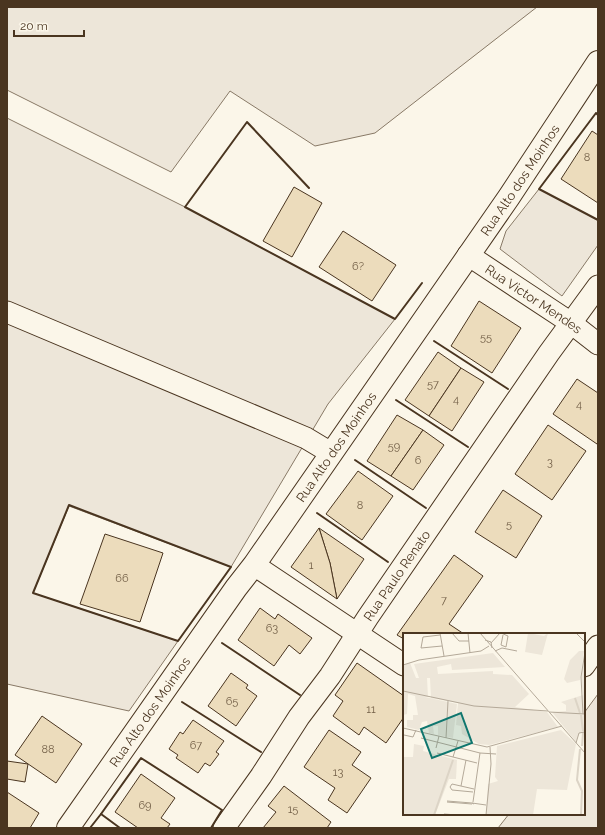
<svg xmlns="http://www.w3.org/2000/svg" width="605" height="835" font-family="Raleway,sans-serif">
<rect width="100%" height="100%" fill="#fbf6e9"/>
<g fill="#ede6d9" stroke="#887966">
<polygon points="7,7 537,7 375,133 315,146 230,91 171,172 7,90"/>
<polygon points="7,118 185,207 395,319 328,404 231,567 69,506 33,593 178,641 129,711 7,684"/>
<polygon points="539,189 598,220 598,245 562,296 500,249 506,231"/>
<polygon points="598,694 598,828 498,828 509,814 584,814 584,713"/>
</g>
<g fill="#ecdcbc" stroke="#4a3520">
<polygon points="592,131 598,135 598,203 561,179"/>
<polygon points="294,187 322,203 292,257 263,241"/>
<polygon points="343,231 396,265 372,301 319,267"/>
<polygon points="479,301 521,328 492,373 451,346"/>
<polygon points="438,352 461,368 429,416 405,400"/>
<polygon points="461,368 484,382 452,431 429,416"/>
<polygon points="577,379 598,393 598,442 597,444 553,414"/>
<polygon points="397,415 423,430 391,476 367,461"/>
<polygon points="548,425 586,451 552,500 515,474"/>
<polygon points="423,430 444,445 413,490 391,476"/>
<polygon points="358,471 393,496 362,540 326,514"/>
<polygon points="503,490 542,516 516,558 475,532"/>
<polygon points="319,528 364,559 337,599 330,563"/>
<polygon points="319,528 330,563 337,599 291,567"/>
<polygon points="105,534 163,553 140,622 80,604"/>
<polygon points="454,555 483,576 449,624 464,634 404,634 404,639 397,635"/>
<polygon points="260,608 275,619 278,614 312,638 300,654 289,645 274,666 238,640"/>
<polygon points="357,663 404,696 404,717 386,743 364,727 359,735 333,716 343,701 335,695"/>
<polygon points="231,673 248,685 246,688 257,696 236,726 208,706"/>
<polygon points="42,716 82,744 56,783 15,755"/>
<polygon points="193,720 224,741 216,752 219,754 210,766 205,763 198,773 176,758 178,755 169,749 180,732 183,734"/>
<polygon points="329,730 361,752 352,765 371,778 347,813 328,800 335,788 304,767"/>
<polygon points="7,761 28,764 25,782 7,779"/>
<polygon points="141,774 175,798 161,818 170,824 167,828 138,828 115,812"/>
<polygon points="284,786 331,822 327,828 263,828 276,812 268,806"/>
<polygon points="7,792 39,813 30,828 7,828"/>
</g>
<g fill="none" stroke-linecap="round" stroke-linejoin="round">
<defs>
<g id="minor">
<path id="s1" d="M 468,255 L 571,323 L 598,344"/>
<polyline points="7,312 306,438 331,453"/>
<polyline points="254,565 404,665"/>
<polyline points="584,666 598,646"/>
<path id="s2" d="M 224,828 L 261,776 L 299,717 L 330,676 L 368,617 L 549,353 L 598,286"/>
</g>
<g id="tertiary">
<path id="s3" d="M 68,828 L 236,588 L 254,565 L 509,197 L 598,62"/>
</g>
</defs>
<use href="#minor" stroke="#4a3520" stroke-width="23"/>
<use href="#tertiary" stroke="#4a3520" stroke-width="24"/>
<use href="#minor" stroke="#fbf6e9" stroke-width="21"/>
<use href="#tertiary" stroke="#fbf6e9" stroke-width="22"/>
<g stroke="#4a3520" stroke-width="2">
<polyline points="598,115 596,113 539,189 598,220"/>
<polyline points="309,188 247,122 185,207 395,319 422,283"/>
<polyline points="434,341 508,389"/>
<polyline points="396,400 468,447"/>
<polyline points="355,460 426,508"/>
<polygon points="69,505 231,567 178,641 33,593"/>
<polyline points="317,513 388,562"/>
<polyline points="222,643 300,695"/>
<polyline points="182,702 261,752"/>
<polyline points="101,814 141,758 222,810 211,828"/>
<polyline points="90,828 101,814 120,828"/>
</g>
</g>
<g text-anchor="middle" stroke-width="3" stroke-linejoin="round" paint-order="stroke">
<g font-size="11" fill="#725f47">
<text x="587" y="161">8</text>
<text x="358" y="270">6?</text>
<text x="486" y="341">55</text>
<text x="433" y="388">57</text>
<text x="456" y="403">4</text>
<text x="579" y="408">4</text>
<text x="394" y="450">59</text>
<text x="418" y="464">6</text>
<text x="550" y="466">3</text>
<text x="360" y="509">8</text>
<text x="509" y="528">5</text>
<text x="311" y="569">1</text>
<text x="122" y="582">66</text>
<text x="444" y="604">7</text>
<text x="272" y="632">63</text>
<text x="232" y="705">65</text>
<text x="371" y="713">11</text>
<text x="196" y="749">67</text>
<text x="48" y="753">88</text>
<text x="338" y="776">13</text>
<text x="145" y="809">69</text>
<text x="293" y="813">15</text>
</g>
<g font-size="13" fill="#4a3520" stroke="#fbf6e9">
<text dy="5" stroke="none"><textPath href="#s3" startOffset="790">Rua Alto dos Moinhos</textPath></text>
<text dy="5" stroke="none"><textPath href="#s1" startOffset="79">Rua Victor Mendes</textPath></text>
<text dy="5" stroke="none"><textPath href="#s3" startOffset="466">Rua Alto dos Moinhos</textPath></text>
<text dy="5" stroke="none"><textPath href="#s2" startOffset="306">Rua Paulo Renato</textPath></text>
<text dy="5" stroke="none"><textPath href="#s3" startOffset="142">Rua Alto dos Moinhos</textPath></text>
</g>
</g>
<g transform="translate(403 633)">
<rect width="182" height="182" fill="#fbf6e9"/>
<path d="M 125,0 L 141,3 L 145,0 L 139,22 L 122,19 ZM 176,18 L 181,18 L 177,47 L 164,50 L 161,46 L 167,27 ZM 182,19 L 182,99 L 176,100 L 173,109 L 149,79 L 163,78 L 163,72 L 158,69 L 180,62 L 178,44 ZM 90,20 L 102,34 L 49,37 L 48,31 L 34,34 L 35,41 L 90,38 L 90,41 L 109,42 L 126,61 L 112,74 L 144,79 L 155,94 L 86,112 L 76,111 L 59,101 L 58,93 L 53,92 L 55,70 L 28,65 L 27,45 L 24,45 L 25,64 L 22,64 L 54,71 L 50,105 L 35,102 L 35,93 L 30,93 L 31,101 L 26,100 L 24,88 L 19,89 L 16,97 L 4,94 L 4,87 L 10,87 L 10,82 L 15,82 L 12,63 L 5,61 L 4,81 L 0,82 L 0,32 L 7,30 L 13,45 L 16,45 L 11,31 ZM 158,97 L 173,111 L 164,157 L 134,156 L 130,182 L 83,182 L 85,151 L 95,148 L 92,144 L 94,113 ZM 11,111 L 21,113 L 20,118 L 54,127 L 53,146 L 46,146 L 32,182 L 0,182 L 0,124 L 10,124 Z" fill="#ede6d9"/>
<path fill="none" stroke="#dcd4c6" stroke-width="2" d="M 172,65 L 177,80M 178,82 L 180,98M 179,113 L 180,100M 177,116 L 174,147 L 179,158 L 178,182M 31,182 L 50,127"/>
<path fill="none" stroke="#b4a999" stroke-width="1" d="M 37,0 L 41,23M 49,0 L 56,8 L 66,8M 65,0 L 67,20M 77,0 L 182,120M 98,0 L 105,3 L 103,14 L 98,12 L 100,2M 173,0 L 182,9M 37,2 L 20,4 L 18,15 L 39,13M 82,7 L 88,9 L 89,15M 88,10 L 97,0M 92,18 L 99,15 L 114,18M 0,32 L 16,27 L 78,18 L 86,13M 0,58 L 71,73 L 145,78M 146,79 L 182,81M 180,81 L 178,44 L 182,19M 0,95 L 84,114 L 159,93M 1,102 L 10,104 L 13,97M 18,105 L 77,120M 43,105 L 45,68M 173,110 L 176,100 L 182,99M 33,115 L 36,103M 34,120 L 50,124 L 55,108M 50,124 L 74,130M 58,153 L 63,127M 70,159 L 49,157 L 47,154 L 49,151 L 71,156M 44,168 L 69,170M 44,169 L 69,171M 70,169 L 77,120 L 93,121M 71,171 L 69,170 L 83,172M 41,181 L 54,182M 83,182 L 88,131 L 87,114"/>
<path fill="#0f766e" fill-opacity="0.15" stroke="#0f766e" stroke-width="2" d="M 58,80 L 69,110 L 29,125 L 18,96 Z"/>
<rect width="182" height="182" fill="none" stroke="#4a3520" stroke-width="2"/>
</g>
<rect width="605" height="835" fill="none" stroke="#4a3520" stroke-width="16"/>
<path d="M14 30v6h70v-6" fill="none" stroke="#4a3520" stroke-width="2"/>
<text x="20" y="30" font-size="12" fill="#4a3520" stroke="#fbf6e9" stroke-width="3" paint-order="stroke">20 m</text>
</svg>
